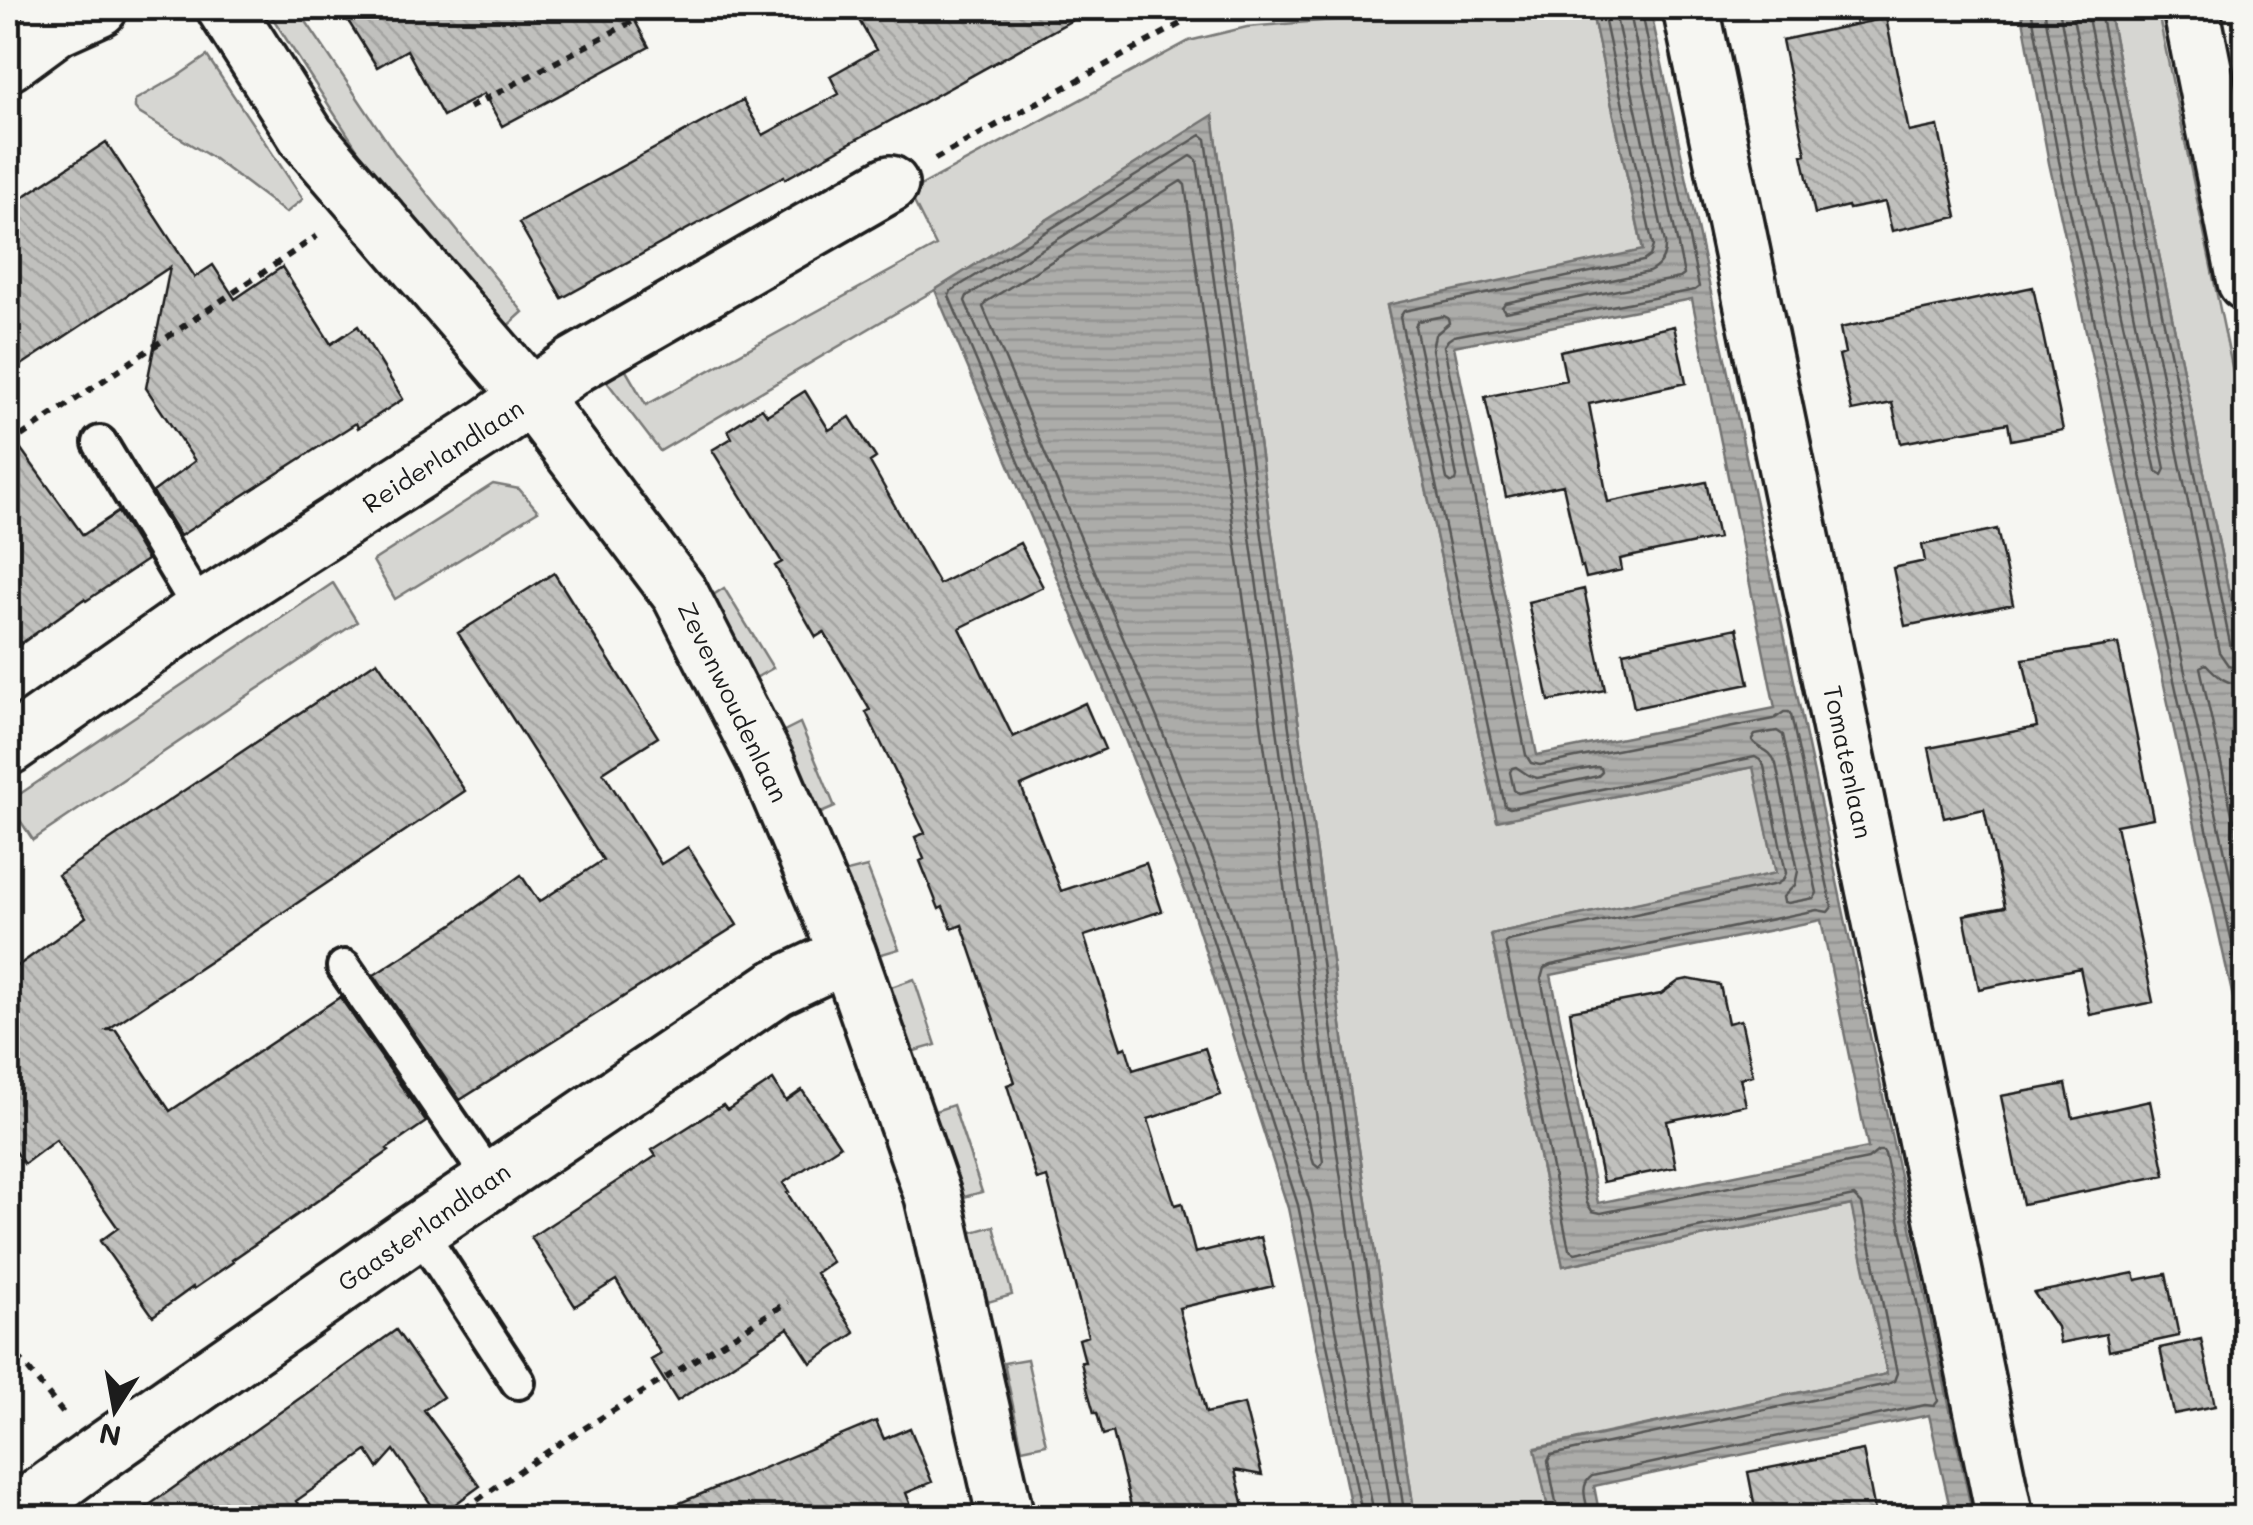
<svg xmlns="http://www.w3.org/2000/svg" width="2253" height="1525" font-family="Mali,sans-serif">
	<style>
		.green { fill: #d6d6d2; stroke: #797977; stroke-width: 2.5 }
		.water { fill: url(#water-rules); stroke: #727271; stroke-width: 2.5; fill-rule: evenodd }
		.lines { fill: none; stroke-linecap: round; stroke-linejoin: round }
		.shore { stroke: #565654; stroke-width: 2.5 }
		.building { fill: url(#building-back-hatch); stroke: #1c1c1c; stroke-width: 2.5 }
		.service-casing { stroke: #1c1c1c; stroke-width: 40 }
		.minor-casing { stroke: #1c1c1c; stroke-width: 62 }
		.path { stroke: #1c1c1c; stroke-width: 6; stroke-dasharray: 8 8; stroke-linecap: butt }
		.service { stroke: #f6f6f2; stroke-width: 32 }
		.minor { stroke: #f6f6f2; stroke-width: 55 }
		.labels { text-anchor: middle; stroke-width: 8; stroke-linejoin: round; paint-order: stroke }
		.street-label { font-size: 25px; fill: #1c1c1c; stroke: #f6f6f2 }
	</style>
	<defs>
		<pattern id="water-rules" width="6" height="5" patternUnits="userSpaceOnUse" patternTransform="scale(2.5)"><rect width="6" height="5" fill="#acaca9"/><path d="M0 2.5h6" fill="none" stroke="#939391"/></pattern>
		<pattern id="building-back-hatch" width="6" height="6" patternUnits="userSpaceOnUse" patternTransform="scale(2.5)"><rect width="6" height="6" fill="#c0c0bd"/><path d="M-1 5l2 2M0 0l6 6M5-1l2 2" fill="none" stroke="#a4a4a2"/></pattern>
	</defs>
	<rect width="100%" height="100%" fill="#f6f6f2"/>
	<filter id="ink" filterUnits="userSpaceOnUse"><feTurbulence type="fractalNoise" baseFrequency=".01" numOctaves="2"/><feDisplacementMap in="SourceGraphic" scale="20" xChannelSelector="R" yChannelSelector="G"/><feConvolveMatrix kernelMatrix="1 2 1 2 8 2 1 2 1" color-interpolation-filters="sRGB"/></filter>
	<g filter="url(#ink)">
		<path class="green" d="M286 8H297L396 155 523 312 503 330 359 152 272 17Z
			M1446 8H1591L1643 251 1387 306 1497 820 1754 767 1776 874 1491 934 1563 1266 1852 1205 1887 1374 1536 1448 1550 1517H1415L1352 1103 1213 116 935 290 660 451 601 374 621 362 646 405 936 246 909 192 1189 41 1247 27 1434 12Z
			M2108 8H2157L2245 429V670Z
			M207 56 303 199 286 213 213 158 139 113 135 108V100L178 76Z
			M493 484 519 489 538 511 395 599 373 561Z
			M333 583 357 622 33 840 8 802Z
			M724 588 773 668 750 681 704 601Z
			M800 723 835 807 814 816 778 734Z
			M867 867 899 949 875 956 843 873Z
			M914 979 936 1045 911 1052 888 988Z
			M953 1105 982 1192 957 1199 929 1113Z
			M994 1226 1012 1295 988 1302 969 1233Z
			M1027 1359 1046 1444 1022 1449 1004 1363Z"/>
		<path class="water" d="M1591 8H1650L1973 1517H1952L1929 1415 1594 1486 1600 1517H1550L1535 1449 1887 1374 1851 1205 1563 1266 1491 934 1776 873 1753 767 1497 821 1387 305 1643 250ZM1692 299 1775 708 1537 755 1454 346ZM1821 920 1868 1148 1598 1203 1551 975Z
			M2021 8H2108L2245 670V1052L2049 163Z
			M1213 115 1352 1103 1415 1517H1353L1288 1208 1191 906 1122 732 935 290Z"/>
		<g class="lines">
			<path class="shore" d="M1614 8 1665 243C1666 257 1661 266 1649 272L1505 303 1502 307 1505 312 1680 278 1684 275 1629 8
				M2031 8 2059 161 2246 1005
				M2044 8 2071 159 2246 947
				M2059 8 2086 156 2156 471 2162 475 2165 469 2071 8
				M2086 8 2219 652 2228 665 2246 670
				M2099 8 2231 648 2236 655 2246 658
				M1181 181 1185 185 1323 1162 1319 1168 1314 1164 1226 892 1157 718 983 307 986 302Z
				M1444 316 1448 318 1449 323 1435 335 1432 349 1457 477 1456 481 1452 483 1447 479 1415 326 1418 321Z
				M2246 685C2227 685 2218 677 2206 664L2200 667 2246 878
				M1777 731 1783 735 1817 893 1814 898 1788 903 1784 902 1783 897 1795 885 1798 871 1776 764C1770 747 1759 751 1752 740L1755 735Z
				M1516 767 1528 775 1537 778 1597 767 1601 768 1602 772 1598 776 1518 793 1514 790 1510 772 1512 768Z
				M1363 1518 1298 1205 1201 903 1131 728 949 296 951 291 1201 135 1206 139 1342 1104 1405 1518
				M1375 1518 1310 1202 1213 899 1143 723 965 301 967 296 1191 156 1197 160 1330 1106 1392 1518
				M1559 1518 1548 1461 1551 1455 1888 1384 1894 1381 1897 1373 1862 1204 1854 1196 1575 1253 1569 1249 1505 943 1508 941 1777 884 1783 880 1786 873 1764 766 1760 760 1755 757 1510 808 1505 806 1400 317 1404 311 1643 261 1650 256 1653 246 1602 8
				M1590 1518C1587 1503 1578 1486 1592 1476L1925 1405 1934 1406 1938 1401 1885 1154 1883 1151H1878L1868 1159 1601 1213 1592 1211 1587 1203 1541 979 1544 968 1551 965 1817 910 1828 912 1832 907 1791 715 1789 712H1784L1774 719 1540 765 1531 763 1526 755 1444 346 1448 340 1454 336 1695 290 1699 287 1641 8"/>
		</g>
		<path class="building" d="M340 8H628L649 47 502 126 484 94 443 116 407 50 377 67Z
			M852 8H1094L785 179 784 176 562 298 519 223 743 100 763 135 839 94 830 76 876 50Z
			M1886 18 1909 132 1938 126 1957 217 1892 231 1885 202 1849 209 1848 206 1815 214 1802 155 1806 154 1782 40Z
			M106 142 195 277 213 265 235 299 282 267 331 344 358 326 403 399 358 428 356 423 180 536 153 492 195 461 146 388 170 267 8 374V207Z
			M2033 287 2063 430 2011 440 2008 423 1901 443 1892 403 1852 411 1839 355 1845 353 1840 328Z
			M1674 326 1686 383 1589 404 1608 502 1706 482 1718 538 1620 559 1622 570 1586 578 1583 566 1581 567 1563 485 1506 497 1485 397 1566 380 1560 351Z
			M805 391 829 430 850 417 876 458 870 462 939 584 1020 543 1043 587 960 628 1013 737 1085 703 1105 749 1021 786 1061 891 1146 863 1162 911 1084 936 1121 1049 1126 1047 1133 1070 1205 1048 1221 1095 1148 1119 1175 1205 1182 1203 1195 1253 1261 1237 1273 1286 1179 1308 1206 1413 1244 1404 1262 1475 1235 1470 1247 1518H1134L1113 1432 1103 1435 1097 1413H1094L1087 1388 1081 1362H1085L1079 1339 1088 1336 1047 1177 1037 1180 1007 1085 1015 1082 962 925 952 929 943 907 939 909 920 861 924 859 915 837 925 833 866 712 870 710 824 632 816 637 775 566 782 562 712 450 732 438 728 430 762 408 767 415Z
			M8 431 83 535 118 512 147 560 86 601 84 599 8 653Z
			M1997 529 2013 604 1905 626 1893 568 1925 561 1922 545Z
			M554 573 658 737 603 772 661 864 688 847 737 925 460 1100 374 975 453 924 521 875 539 902 603 860 458 633Z
			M1584 589 1605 690 1549 701 1528 602Z
			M1737 628 1749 684 1634 708 1623 652Z
			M2118 644 2153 818 2116 825 2153 1002 2090 1015 2080 968 1979 989 1964 915 2005 907 1984 809 1944 818 1929 748 2037 727 2023 659Z
			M377 661 465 791 107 1030H116L170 1111 340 997 426 1122 387 1149 389 1151 232 1260 233 1262 194 1289 193 1287 153 1316 100 1241 118 1228 56 1140 24 1164 8 1142V973L86 917 58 875Z
			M1688 979 1720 985 1728 1023 1741 1020 1753 1075 1740 1078 1746 1105 1667 1121 1676 1167 1603 1182 1578 1066 1570 1011 1661 994 1679 981Z
			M773 1080 786 1101 802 1090 840 1146 783 1183 789 1192 787 1193 832 1262 816 1273 855 1333 811 1363 788 1328 677 1401 651 1360 661 1354 616 1280 575 1306 531 1237 656 1156 652 1150 723 1105 727 1110Z
			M2066 1084 2073 1118 2150 1101 2165 1175 2023 1204 2001 1096Z
			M2134 1273 2136 1280 2166 1274 2179 1336 2109 1351 2106 1334 2060 1343 2057 1327 2034 1293Z
			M396 1330 443 1397 424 1410 480 1486 439 1516 394 1450 378 1468 367 1451 296 1501 307 1518H131Z
			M2201 1339 2215 1406 2174 1414 2160 1348Z
			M876 1421 884 1439 910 1428 932 1482 906 1493 916 1518H644Z
			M1863 1450 1875 1511 1839 1518H1757L1748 1472Z"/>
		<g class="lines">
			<defs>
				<path id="service" d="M100 443 201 611
					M344 967 491 1180
					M419 1230 518 1382"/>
				<path id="minor" d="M225 8 307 137 532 398 680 594 767 764 848 954 933 1196 1006 1518
					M1691 8 2005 1518
					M2191 8 2246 282
					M8 63 57 27 99 8
					M8 747 201 611 489 426 575 365 890 184
					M11 1518 97 1455 419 1230 776 988 848 954"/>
			</defs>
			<use href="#service" class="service-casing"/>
			<use href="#minor" class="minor-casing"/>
			<path class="path" d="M469 108 658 8
				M935 159 1209 8
				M8 445 317 236
				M8 1344 63 1413
				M451 1518 556 1446 788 1302"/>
			<use href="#service" class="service"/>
			<use href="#minor" class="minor"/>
		</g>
	</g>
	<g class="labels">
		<g class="street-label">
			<text transform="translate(443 456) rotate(-33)" y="9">Reiderlandlaan</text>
			<text transform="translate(733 702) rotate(64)" y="9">Zevenwoudenlaan</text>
			<text transform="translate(1848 762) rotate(78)" y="9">Tomatenlaan</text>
			<text transform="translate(424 1227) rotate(-35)" y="9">Gaasterlandlaan</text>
		</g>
	</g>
	<rect width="2253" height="1525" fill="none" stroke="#f6f6f2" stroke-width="40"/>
	<rect x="20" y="20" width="2213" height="1485" fill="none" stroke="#1c1c1c" stroke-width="4" filter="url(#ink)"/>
	<g transform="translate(115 1410) rotate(191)" stroke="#f6f6f2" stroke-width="8" paint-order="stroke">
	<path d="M0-8L18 38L0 25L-18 38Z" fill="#1c1c1c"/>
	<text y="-15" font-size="28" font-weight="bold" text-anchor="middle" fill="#1c1c1c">N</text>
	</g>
</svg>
